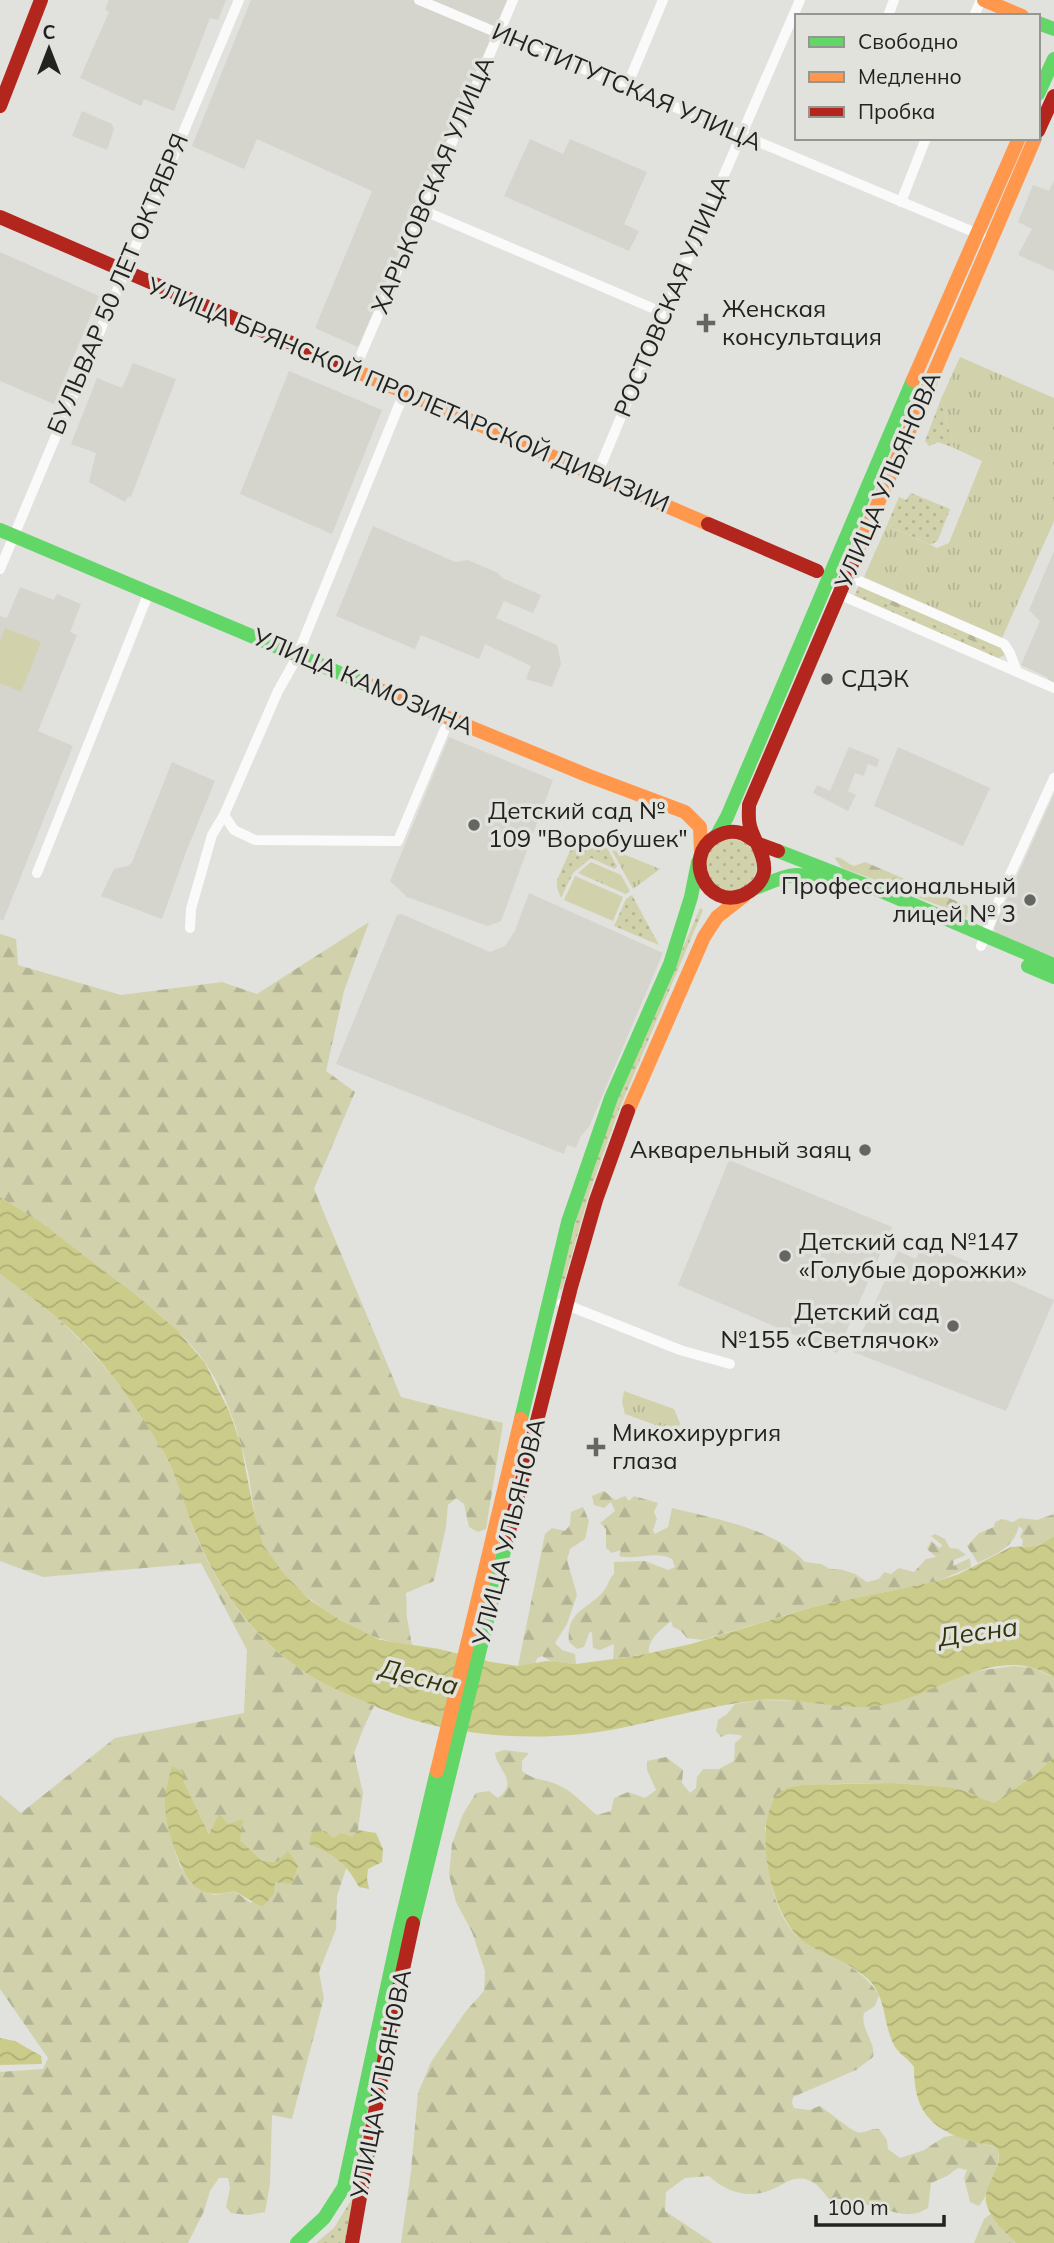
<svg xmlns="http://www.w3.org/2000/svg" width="1054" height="2243" font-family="Mulish,sans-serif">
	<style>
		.built { fill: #d5d5cd }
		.grass { fill: url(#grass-dots) }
		.forest { fill: url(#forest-firs); fill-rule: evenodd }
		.park { fill: url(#park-tufts) }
		.garden { fill: #d1d2ac }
		.water { fill: url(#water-waves) }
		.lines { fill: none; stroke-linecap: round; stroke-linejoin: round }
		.street { stroke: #fafafa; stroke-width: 10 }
		.fast { stroke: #63d668; stroke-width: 14 }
		.slow { stroke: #ff974d; stroke-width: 14 }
		.jam { stroke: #b3261e; stroke-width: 14 }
		.poi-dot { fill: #656663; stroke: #e2e2dd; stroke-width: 2.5 }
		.labels { text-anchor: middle; stroke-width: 7; stroke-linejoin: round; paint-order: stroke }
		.street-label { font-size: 24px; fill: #222321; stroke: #e2e2dd }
		.poi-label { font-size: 24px; fill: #222321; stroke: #e2e2dd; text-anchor: start }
		.water-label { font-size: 26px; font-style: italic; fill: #333309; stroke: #e2e2dd }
	</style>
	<defs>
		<pattern id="grass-dots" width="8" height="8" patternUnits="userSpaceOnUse" patternTransform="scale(1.75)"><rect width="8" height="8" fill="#d1d2ac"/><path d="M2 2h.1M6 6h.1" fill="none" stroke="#b3b494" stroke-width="1.8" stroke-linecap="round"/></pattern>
		<pattern id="forest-firs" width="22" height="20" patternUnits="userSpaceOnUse" patternTransform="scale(1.75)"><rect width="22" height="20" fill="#d1d2ac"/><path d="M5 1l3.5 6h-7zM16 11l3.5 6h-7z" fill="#b3b494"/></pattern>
		<pattern id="park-tufts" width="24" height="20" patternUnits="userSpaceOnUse" patternTransform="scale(1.75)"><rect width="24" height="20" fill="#d1d2ac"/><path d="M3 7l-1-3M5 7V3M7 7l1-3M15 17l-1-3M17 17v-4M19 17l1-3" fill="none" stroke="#b3b494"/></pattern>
		<pattern id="water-waves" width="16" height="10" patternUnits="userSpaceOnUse" patternTransform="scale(1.75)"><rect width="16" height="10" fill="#cbcc89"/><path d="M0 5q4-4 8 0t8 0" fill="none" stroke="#aeaf76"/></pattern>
	</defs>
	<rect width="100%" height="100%" fill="#e1e1de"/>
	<path class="built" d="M109 0H226L218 20 210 18 174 111 144 99 141 106 80 78 109 12 105 10Z
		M251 0H507L358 347 315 328 372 191 257 139 244 169 192 146Z
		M82 111 112 124 114 129 107 150 72 136Z
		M530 139 563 154 570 139 647 172 624 224 639 231 629 251 504 196Z
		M1054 180V271L1018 255 1032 229 1018 222 1033 185 1049 191Z
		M0 252 99 296 54 404 0 381Z
		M133 363 176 379 131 497 128 496 125 502 89 482 96 453 71 444 97 378 122 388Z
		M289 371 382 410 332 534 240 494Z
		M373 526 455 562 468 560 498 573 502 578 541 595 533 613 504 601 496 618 557 645 561 664 552 687 526 679 531 666 485 644 479 659 421 635 415 649 336 616Z
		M1054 551V684L1049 681 1047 677 1021 665 1040 621 1029 610Z
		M20 587 54 600 57 594 81 604 70 632 77 635 38 731 73 746 3 921 0 919V616L7 618Z
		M449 737 553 780 501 921 488 926 407 897 390 881Z
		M849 747 879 759 877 767 868 764 864 776 855 773 848 791 856 795 848 811 813 793 817 785 830 791Z
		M898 747 990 788 963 846 874 806Z
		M172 762 215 781 186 852 162 919 101 896 114 869 128 866 132 862Z
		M1054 794V957L996 933 994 928Z
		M529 893 663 953 589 1127 581 1136 576 1148 567 1145 564 1154 336 1064 397 915 401 914 490 952 505 946 515 931Z
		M729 1160 892 1227 837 1353 678 1285Z
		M923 1242 1054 1300 1006 1411 853 1352 898 1251 916 1259Z"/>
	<path class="grass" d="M941 399 954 448 938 442 929 446 925 441Z
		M911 493 950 509 938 540 931 545 887 525 899 497 906 500Z
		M857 590 1004 655 995 660 854 597Z
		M577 835 606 846 617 866 615 869 591 858 573 873 561 898 557 888V880Z
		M705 865a26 26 0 1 1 52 0a26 26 0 1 1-52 0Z
		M632 895 659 945 614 926 626 899Z
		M700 908 703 910 618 1112 589 1194 562 1289 559 1291C586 1157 647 1033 700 908Z
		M353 2197 348 2243H316L334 2228Z"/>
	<path class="forest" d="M860 583 1002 646 1007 652 1004 655 857 590Z
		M837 857C845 859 847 864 854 866L865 862 970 907 966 918 961 919 957 912 908 894 906 891 842 868 835 858Z
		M369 922 344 991 326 1071 355 1092 314 1189 401 1397 503 1423 486 1529 478 1532 469 1527 464 1504 456 1498 448 1505 446 1527 434 1581 406 1593 407 1618 412 1645C379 1642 357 1631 330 1613 304 1596 277 1573 263 1545 253 1523 253 1496 248 1472 240 1436 227 1395 206 1364 182 1329 145 1303 112 1278 75 1249 39 1222 0 1197V934L16 939 18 965 121 995 222 982 257 994Z
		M0 1274C25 1293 52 1311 74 1334 110 1369 142 1412 166 1457 179 1482 186 1510 196 1536 217 1587 252 1637 299 1668 322 1684 349 1695 374 1706L364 1727 354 1753 363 1793 358 1830 352 1838H332L309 1844 325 1851 347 1866 337 1896 336 1929 319 1972 324 1998 292 2119 272 2115 270 2184 265 2212 248 2215 231 2213 226 2207 230 2188 228 2178H219L210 2191 204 2211 188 2243H0V2072L43 2069 48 2058 0 1989V1795L21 1813 115 1738 244 1713 247 1650 201 1563 43 1577 0 1561ZM183 1772V1783L210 1835 219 1814 240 1840 262 1861 278 1862 287 1852 274 1882 251 1903 234 1891 215 1895 197 1888 180 1866 172 1842Z
		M604 1491 615 1500 625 1496 629 1501 634 1496 658 1503 654 1512 657 1519 653 1530 655 1534 668 1527 672 1508C715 1519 774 1528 805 1562L821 1564 830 1569 843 1570 855 1574 867 1582 879 1579 884 1572 891 1574 899 1568 914 1572 926 1559 936 1557 927 1549 931 1541 940 1548 942 1545 931 1536 935 1534 945 1539 950 1548 958 1549 966 1555 954 1560 953 1566 970 1558 971 1567 938 1581 817 1606 702 1640 687 1638 681 1631 673 1627 671 1621C661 1630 647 1639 649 1654L613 1659 614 1644 600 1650 593 1648 592 1633 590 1631 584 1647 577 1649 569 1642C566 1612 586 1610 602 1593 608 1587 608 1580 614 1574V1562L645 1561 668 1570 675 1567 672 1559C655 1550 638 1561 619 1556L621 1550 612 1553 606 1548V1529L600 1523 615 1511 611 1502 604 1508 594 1505 592 1496Z
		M583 1507 589 1521 585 1539 570 1549 567 1560 577 1595 567 1624 555 1643 562 1650 575 1654 576 1664 554 1663 542 1656 537 1658 535 1664 518 1666 545 1534 552 1528 565 1531 570 1525 571 1512Z
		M1054 1514V1536L1038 1546H1022L1023 1540 1020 1537 1023 1530 1019 1526C1013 1548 998 1553 978 1563L967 1546 979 1533 994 1527 995 1522 1002 1519 1013 1522 1020 1518 1037 1520Z
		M1014 1666 1034 1668 1054 1678V1757L1033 1776 994 1803 965 1791 949 1787 892 1783 829 1784 765 1827C766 1866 772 1924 809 1945 838 1961 860 1966 879 1995L875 2006 864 2013C860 2030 876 2041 873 2057L856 2070 793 2097 792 2103 794 2108 809 2110 820 2106C829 2112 850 2130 857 2132 864 2134 870 2128 879 2129L887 2140 888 2149 900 2158 924 2150 944 2137 955 2135 997 2148C1004 2161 988 2195 979 2206L970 2202 964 2178 967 2170 958 2168 947 2176 931 2183 928 2208C905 2223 886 2206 861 2204 852 2204 845 2210 835 2204 825 2198 821 2184 808 2180 794 2175 784 2184 773 2189 750 2200 726 2192 709 2176L685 2178 666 2192 665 2211 713 2243H401L411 2171 418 2093 431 2062 466 2011 484 1991 485 1971 472 1932 456 1902 449 1875 452 1844 463 1814 476 1793 489 1791 498 1798C520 1782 497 1770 495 1753L504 1750 529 1753 522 1761V1771C534 1781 548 1779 560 1786 575 1793 584 1805 597 1815L611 1811 614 1798 628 1792 645 1798 656 1790 647 1770V1761L666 1757 683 1770 682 1783 690 1793 696 1788 697 1777 703 1769H719L734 1761 735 1743 742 1737 740 1735 728 1734 721 1737 716 1731 718 1720 727 1714 735 1704 762 1700 801 1701 940 1685 969 1672Z
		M992 2213 1005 2233 1016 2243H974L984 2219Z"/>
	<path class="park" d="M960 357 1054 398V521L1002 638 864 577 887 525 937 548 949 543 982 461 954 448 941 399Z
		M611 849 660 869 633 889Z
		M591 862 621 875 630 891 626 894 578 873Z
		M624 1391 674 1409 680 1423 678 1433 625 1414 622 1402Z"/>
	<path class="garden" d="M5 628 41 642 21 692 0 683V641Z
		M575 876 623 897 613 921 564 900Z"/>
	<path class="water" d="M0 1197 40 1222 142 1300 177 1330 205 1363 229 1411 241 1445 254 1513 263 1545 284 1574 310 1600 342 1621 380 1640 439 1649 491 1662 518 1666 547 1661 576 1664 636 1656 691 1644 817 1606 938 1581 959 1574 1011 1547 1038 1546 1054 1536V1678C998 1640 938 1696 883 1705 842 1712 801 1697 760 1700 713 1705 668 1718 621 1728 541 1744 449 1738 374 1706 349 1695 321 1684 299 1668 253 1637 218 1588 197 1537 185 1510 179 1480 164 1453 138 1409 108 1365 71 1330 49 1310 24 1292 0 1274Z
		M1054 1757V2243H1016C1005 2233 989 2217 986 2202 983 2183 1006 2166 997 2148 988 2143 979 2144 970 2141 928 2128 914 2109 914 2067 908 2058 897 2053 893 2043 883 2022 886 1996 868 1979 850 1962 828 1957 807 1944 776 1924 762 1861 766 1826 767 1815 771 1806 775 1796L787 1788 804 1785 892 1783 949 1787 965 1791 994 1803 1033 1776Z
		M172 1766 183 1772 184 1783 209 1834 219 1814 228 1824 243 1819 240 1840 262 1861 277 1862 288 1851 298 1866 292 1884 275 1882 274 1894 262 1907 234 1891C221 1894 209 1896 197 1888 179 1874 163 1820 165 1798 166 1788 169 1777 172 1766Z
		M358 1830 376 1833 383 1849 382 1862 368 1869 367 1878 369 1889 359 1887C345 1862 336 1856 309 1844L312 1832 325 1831 333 1838 341 1833 352 1837Z
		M0 2038 15 2041 41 2056 42 2064 0 2065Z"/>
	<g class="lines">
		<path class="street" d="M419 0 981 235
			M888 16 894 0
			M974 16 981 0
			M627 86 663 0
			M901 202 926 138
			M422 210 664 313
			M354 371 513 0
			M596 477 664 313 800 0
			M0 569 239 0
			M843 574 1004 644 1010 653 1017 672
			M836 593 1054 688
			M224 815 234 830 255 840 398 841 449 719
			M37 873 149 592
			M190 928 191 909 212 835 224 815 278 691 295 661 404 393
			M981 946 1004 888 1054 778
			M562 1303 680 1350 730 1364"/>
		<path class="fast" d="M1038 23 1054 29
			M1038 94 1054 59
			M0 530 368 685
			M717 835 727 817 913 380
			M778 851 886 893 1054 965
			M753 889C792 874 794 869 834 884
			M1028 966 1054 977
			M521 1419 568 1222 611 1098 670 964 691 897 698 862
			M413 1923 507 1539
			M297 2243 324 2218 344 2187 399 1932 437 1771"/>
		<path class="slow" d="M984 0 1022 16
			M342 365 708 524
			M913 380 1019 138
			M855 557 1035 138
			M368 685 589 776 685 812 700 827 701 851
			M628 1111 704 937 717 917 745 895
			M437 1771 521 1419"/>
		<path class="jam" d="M0 106 41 0
			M1038 131 1054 96
			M0 217 342 365
			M708 524 817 571
			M778 851 759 844C753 840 747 835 741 833 732 830 722 833 715 837 682 857 707 910 743 895 752 891 762 883 764 872 766 856 754 841 750 826 748 819 749 812 749 805L855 557
			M507 1539 571 1287 596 1200 628 1111
			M352 2243 388 2038 413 1923"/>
	</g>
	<g class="poi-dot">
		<path d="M702.5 312.5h7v7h7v7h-7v7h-7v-7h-7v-7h7z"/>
		<circle cx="827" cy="679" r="7"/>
		<circle cx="474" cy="825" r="7"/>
		<circle cx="1030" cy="900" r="7"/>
		<circle cx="865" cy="1150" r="7"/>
		<circle cx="785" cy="1256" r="7"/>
		<circle cx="953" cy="1326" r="7"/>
		<path d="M592.5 1436.5h7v7h7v7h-7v7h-7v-7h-7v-7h7z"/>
	</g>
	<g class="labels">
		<g class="street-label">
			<text transform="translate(627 87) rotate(23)" y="8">ИНСТИТУТСКАЯ УЛИЦА</text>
			<text transform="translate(433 185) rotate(-67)" y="8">ХАРЬКОВСКАЯ УЛИЦА</text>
			<text transform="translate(118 284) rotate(-67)" y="8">БУЛЬВАР 50 ЛЕТ ОКТЯБРЯ</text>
			<text transform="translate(672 296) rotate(-67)" y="8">РОСТОВСКАЯ УЛИЦА</text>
			<text transform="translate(408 395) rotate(23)" y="8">УЛИЦА БРЯНСКОЙ ПРОЛЕТАРСКОЙ ДИВИЗИИ</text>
			<text transform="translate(888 480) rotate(-67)" y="8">УЛИЦА УЛЬЯНОВА</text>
			<text transform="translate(363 682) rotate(23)" y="8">УЛИЦА КАМОЗИНА</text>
			<text transform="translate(509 1532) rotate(-76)" y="8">УЛИЦА УЛЬЯНОВА</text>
			<text transform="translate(381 2084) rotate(-79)" y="8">УЛИЦА УЛЬЯНОВА</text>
		</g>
		<g class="poi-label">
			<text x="722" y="317">Женская<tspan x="722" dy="28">консультация</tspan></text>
			<text x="841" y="687">СДЭК</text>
			<text x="488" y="819">Детский сад №<tspan x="488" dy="28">109 "Воробушек"</tspan></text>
			<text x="1016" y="894" text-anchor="end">Профессиональный<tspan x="1016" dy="28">лицей № 3</tspan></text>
			<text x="851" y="1158" text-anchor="end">Акварельный заяц</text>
			<text x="799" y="1250">Детский сад №147<tspan x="799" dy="28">«Голубые дорожки»</tspan></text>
			<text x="939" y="1320" text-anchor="end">Детский сад<tspan x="939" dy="28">№155 «Светлячок»</tspan></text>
			<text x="612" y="1441">Микохирургия<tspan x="612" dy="28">глаза</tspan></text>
		</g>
		<g class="water-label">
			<text transform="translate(978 1632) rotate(-8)" y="9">Десна</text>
			<text transform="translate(419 1677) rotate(14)" y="9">Десна</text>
		</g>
	</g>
	<rect x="795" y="14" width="245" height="126" fill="#e2e2dd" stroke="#959692" stroke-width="2"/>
	<rect x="809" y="37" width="35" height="10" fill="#63d668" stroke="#959692" stroke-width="2"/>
	<text x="858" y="49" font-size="21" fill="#222321">Свободно</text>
	<rect x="809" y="72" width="35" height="10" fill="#ff974d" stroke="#959692" stroke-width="2"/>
	<text x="858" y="84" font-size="21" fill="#222321">Медленно</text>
	<rect x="809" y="107" width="35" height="10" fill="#b3261e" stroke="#959692" stroke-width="2"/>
	<text x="858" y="119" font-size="21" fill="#222321">Пробка</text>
	<g transform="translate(49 49)" stroke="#e2e2dd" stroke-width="5" paint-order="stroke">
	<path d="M0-5L12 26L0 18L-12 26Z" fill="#222321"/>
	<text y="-10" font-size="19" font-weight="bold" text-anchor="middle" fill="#222321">С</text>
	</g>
	<path d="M816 2215v10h128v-10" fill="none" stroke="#222321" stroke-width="3.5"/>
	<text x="827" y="2215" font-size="21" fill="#222321" stroke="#e2e2dd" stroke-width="5" paint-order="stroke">100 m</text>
</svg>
